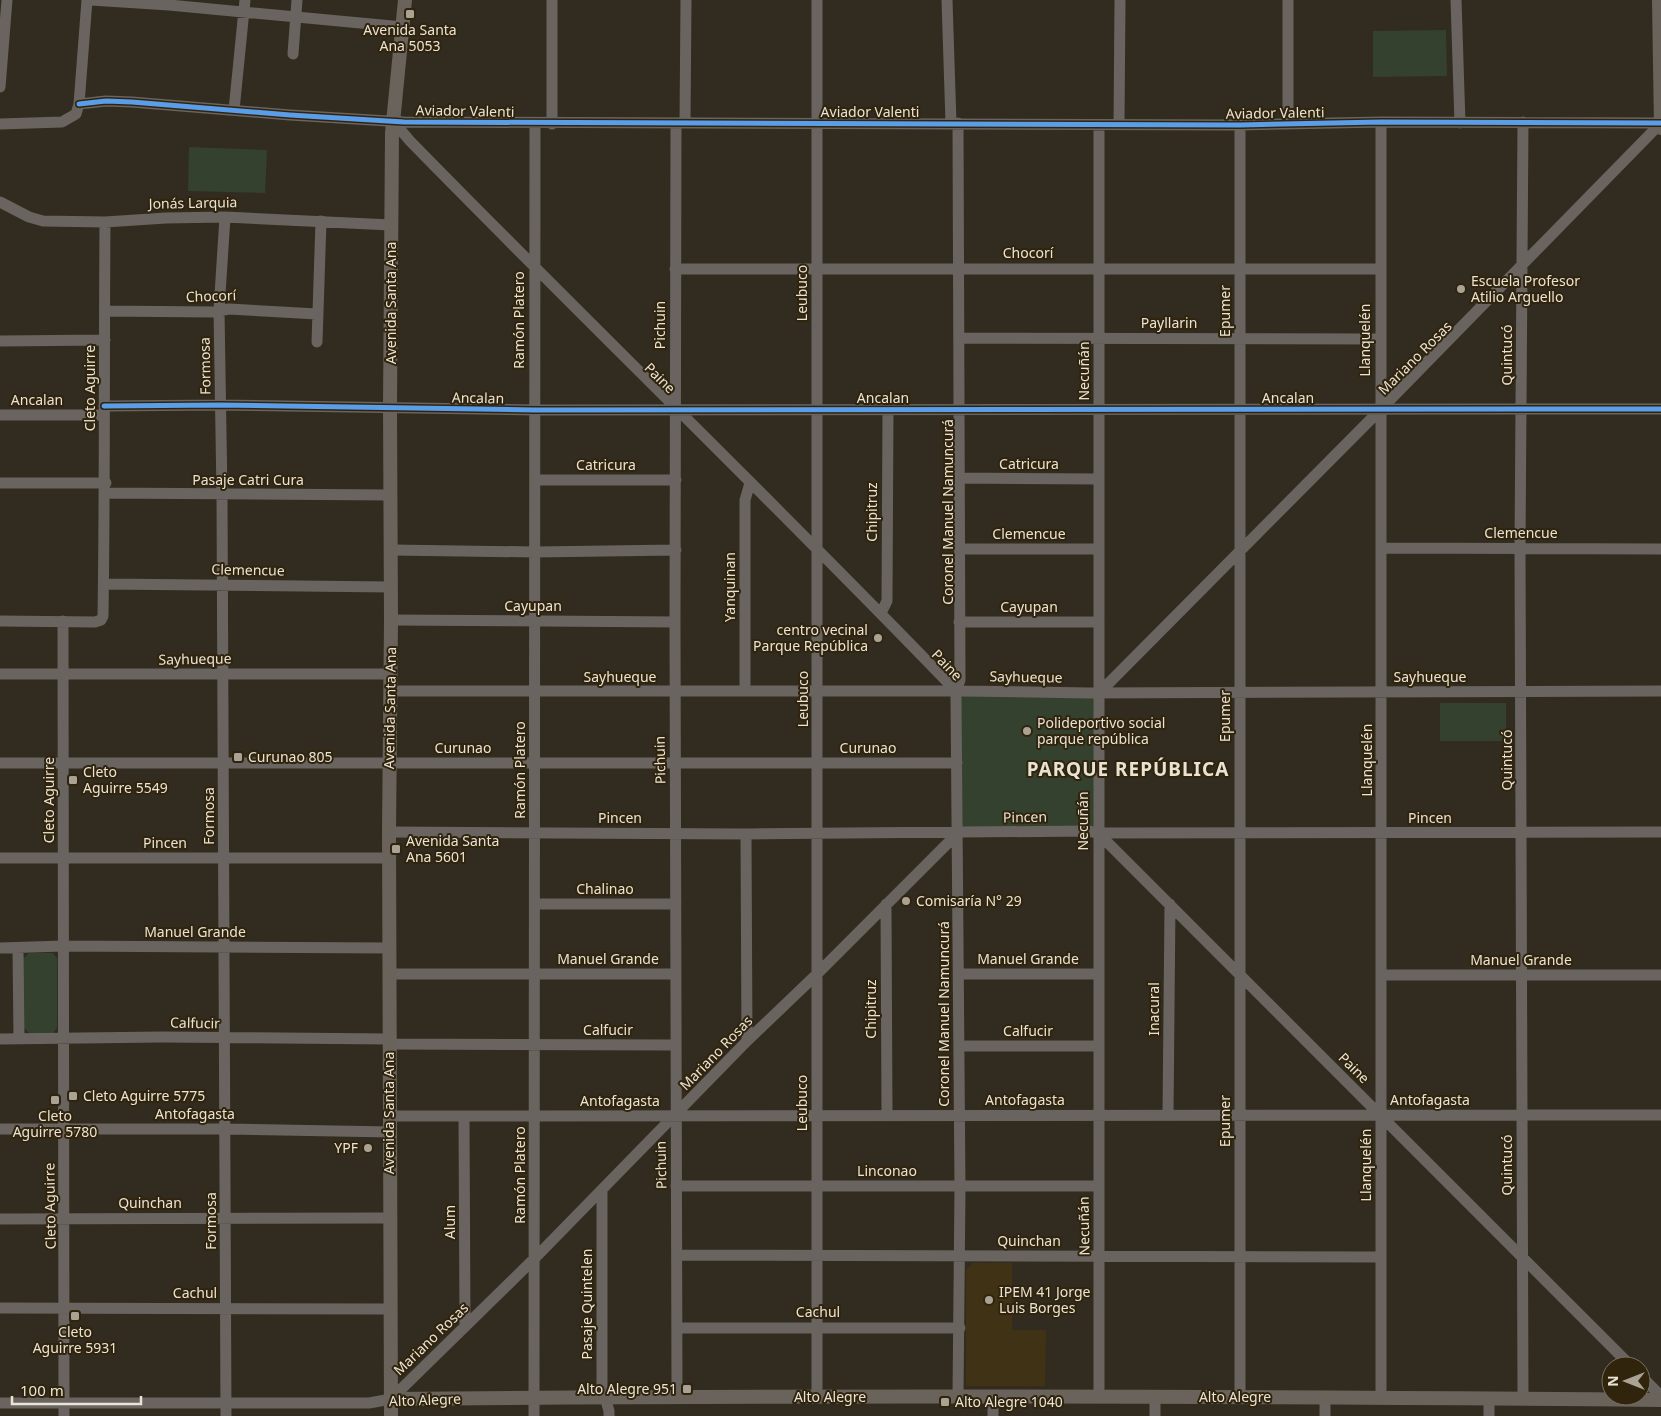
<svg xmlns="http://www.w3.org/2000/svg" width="1661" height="1416" font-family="'Noto Sans',sans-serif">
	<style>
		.built { fill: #403215 }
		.green { fill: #33412e }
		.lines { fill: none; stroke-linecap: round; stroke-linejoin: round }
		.minor { stroke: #696460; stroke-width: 11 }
		.major { stroke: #6a635c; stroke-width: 14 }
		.cycleway-casing { stroke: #30240d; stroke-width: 8 }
		.cycleway { stroke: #5a9eea; stroke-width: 5 }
		.poi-dot { fill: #aaa395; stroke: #30240d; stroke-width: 2 }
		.labels { text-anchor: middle; stroke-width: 4; stroke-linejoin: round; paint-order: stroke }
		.poi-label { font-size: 14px; fill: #eae3d5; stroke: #30240d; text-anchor: start }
		.street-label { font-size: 14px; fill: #eae3d5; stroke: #30240d }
		.district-label { font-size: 19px; font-weight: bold; letter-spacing: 1px; fill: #eae3d5; stroke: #30240d }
	</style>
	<rect width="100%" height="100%" fill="#322b1f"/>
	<path class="built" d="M973 1263H1012V1330H1046L1045 1386H966V1270Z"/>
	<path class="green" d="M1446 30 1447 76 1373 77V31Z
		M189 147 267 150 265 193 188 191Z
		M956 691 1099 693 1098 826 958 833Z
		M1440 703H1506V741H1440Z
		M29 953H53L57 958V1028L53 1033H29L23 1027V959Z"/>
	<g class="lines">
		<path class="minor" d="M91 0 169 5 403 27
			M947 0 951 123
			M1288 0V124
			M1456 0 1460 123
			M293 54 297 0
			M0 87 7 0
			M79 104 106 101 132 102 290 115 404 122 1240 125 1381 122 1661 123
			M234 110 245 0
			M393 121 410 141C591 326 777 505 956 691
			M1381 122V1398
			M1523 122 1520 548 1523 1398
			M676 123 675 622 677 1396
			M685 123 686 0
			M958 123 960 680 956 691V698L960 1187 958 1396
			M0 124 62 122 76 114 79 104 87 0
			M552 124V0
			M1119 124 1120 0
			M1099 125V1397
			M1240 125V1397
			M0 202 29 217 43 221 105 222 166 218 225 217 391 225
			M225 217 219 310 222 495 226 1416
			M675 269H1380
			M105 311 213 312 229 309 317 314
			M959 338 1380 339
			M0 341 105 340
			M317 342 321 221
			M104 406 220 405 534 410 1661 409
			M0 415H104
			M960 478 1099 479
			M535 480H676
			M0 483H106
			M106 493 391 495
			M1382 548 1661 549
			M959 549H1098
			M392 550 535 552 676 550
			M104 584 391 587
			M881 613 887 601 888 409
			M391 620 675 622
			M0 621 95 622 101 620 103 616C105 484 104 353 105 222
			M63 621 64 1416
			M959 622H1099
			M0 674H390
			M390 691H963L1089 693 1661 691
			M745 691V500L750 483
			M1099 693 1380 410 1661 123
			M0 763H957
			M389 832 746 834 1088 831 1098 833 1661 832
			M1098 833 1631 1366
			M746 834 747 1041
			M0 858H389
			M535 904H676
			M886 904 887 1115
			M0 948 64 946 389 948
			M18 948 19 1039
			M389 974H676
			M959 974H1098
			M1382 975H1661
			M0 1039 161 1037 389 1039
			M389 1044 676 1045
			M959 1046H1098
			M1168 1114 1170 904
			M390 1116 1661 1115
			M464 1117 465 1327
			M0 1129H226L390 1132
			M676 1186H1098
			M602 1191V1387L609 1411V1416
			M0 1219 389 1218
			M677 1255 1381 1257
			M0 1308 391 1309
			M677 1328H960
			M1641 1376 1661 1396
			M817 1397V0
			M993 1397V1416
			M1155 1397V1416
			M0 1403H369L391 1399 535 1258 747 1041 817 974 958 833
			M534 1416 535 123
			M1325 1416V1398
			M1489 1416V1398"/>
		<path class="major" d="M1659 0 1661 128
			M391 1399C814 1395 1238 1396 1661 1400
			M391 1416 389 832 391 620 390 407 392 133 405 0"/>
		<defs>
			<path id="cycleway" d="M79 104 106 101 132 102 290 115 404 122 1240 125 1381 122 1661 123
				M104 406 220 405 534 410 1661 409"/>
		</defs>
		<use href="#cycleway" class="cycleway-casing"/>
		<use href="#cycleway" class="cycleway"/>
	</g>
	<g class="poi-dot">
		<rect x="405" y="9" width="10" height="10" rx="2.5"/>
		<circle cx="1461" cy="289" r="5"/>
		<circle cx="878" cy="638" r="5"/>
		<circle cx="1027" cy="731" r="5"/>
		<rect x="233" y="752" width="10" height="10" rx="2.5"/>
		<rect x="68" y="775" width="10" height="10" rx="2.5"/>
		<rect x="391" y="844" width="10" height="10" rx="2.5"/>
		<circle cx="906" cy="901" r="5"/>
		<rect x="68" y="1091" width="10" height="10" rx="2.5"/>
		<rect x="50" y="1095" width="10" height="10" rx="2.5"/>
		<circle cx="368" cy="1148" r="5"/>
		<circle cx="989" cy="1300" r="5"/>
		<rect x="70" y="1311" width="10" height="10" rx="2.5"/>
		<rect x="682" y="1384" width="10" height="10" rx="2.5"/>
		<rect x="940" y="1397" width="10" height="10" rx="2.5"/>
	</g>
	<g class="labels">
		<g class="poi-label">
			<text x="410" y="35" text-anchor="middle">Avenida Santa<tspan x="410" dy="16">Ana 5053</tspan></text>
			<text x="1471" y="286">Escuela Profesor<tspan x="1471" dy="16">Atilio Arguello</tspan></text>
			<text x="868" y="635" text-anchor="end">centro vecinal<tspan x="868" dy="16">Parque República</tspan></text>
			<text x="1037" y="728">Polideportivo social<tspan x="1037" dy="16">parque república</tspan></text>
			<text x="248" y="762">Curunao 805</text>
			<text x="83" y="777">Cleto<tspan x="83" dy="16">Aguirre 5549</tspan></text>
			<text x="406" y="846">Avenida Santa<tspan x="406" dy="16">Ana 5601</tspan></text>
			<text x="916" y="906">Comisaría N° 29</text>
			<text x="83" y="1101">Cleto Aguirre 5775</text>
			<text x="55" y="1121" text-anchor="middle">Cleto<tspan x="55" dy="16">Aguirre 5780</tspan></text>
			<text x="358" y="1153" text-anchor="end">YPF</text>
			<text x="999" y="1297">IPEM 41 Jorge<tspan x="999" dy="16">Luis Borges</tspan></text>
			<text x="75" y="1337" text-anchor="middle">Cleto<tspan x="75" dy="16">Aguirre 5931</tspan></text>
			<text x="677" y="1394" text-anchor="end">Alto Alegre 951</text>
			<text x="955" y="1407">Alto Alegre 1040</text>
		</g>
		<g class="street-label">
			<text transform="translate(465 111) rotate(1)" y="5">Aviador Valenti</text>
			<text x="870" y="117">Aviador Valenti</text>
			<text transform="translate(1275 113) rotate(-1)" y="5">Aviador Valenti</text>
			<text transform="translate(193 203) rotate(-1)" y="5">Jonás Larquia</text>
			<text x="1028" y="258">Chocorí</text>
			<text transform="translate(802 293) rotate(-90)" y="5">Leubuco</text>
			<text transform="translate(211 296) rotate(-2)" y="5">Chocorí</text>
			<text transform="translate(391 303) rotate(-90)" y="5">Avenida Santa Ana</text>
			<text transform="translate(1225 311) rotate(-90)" y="5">Epumer</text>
			<text transform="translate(519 320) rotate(-90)" y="5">Ramón Platero</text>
			<text x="1169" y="328">Payllarin</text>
			<text transform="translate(660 325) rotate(-90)" y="5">Pichuin</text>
			<text transform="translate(1365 340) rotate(-90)" y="5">Llanquelén</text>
			<text transform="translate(1507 355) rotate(-90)" y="5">Quintucó</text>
			<text transform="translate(1415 358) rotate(-45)" y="5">Mariano Rosas</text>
			<text transform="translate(205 366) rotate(-91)" y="5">Formosa</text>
			<text transform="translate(1084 371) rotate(-90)" y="5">Necuñán</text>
			<text transform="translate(660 378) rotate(45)" y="5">Paine</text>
			<text transform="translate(90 388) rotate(-90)" y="5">Cleto Aguirre</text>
			<text transform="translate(478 398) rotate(1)" y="5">Ancalan</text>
			<text x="883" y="403">Ancalan</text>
			<text x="1288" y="403">Ancalan</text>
			<text x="37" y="405">Ancalan</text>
			<text x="1029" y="469">Catricura</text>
			<text x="606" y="470">Catricura</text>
			<text x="248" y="485">Pasaje Catri Cura</text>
			<text transform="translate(872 512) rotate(-90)" y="5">Chipitruz</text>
			<text transform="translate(948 512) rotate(-90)" y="5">Coronel Manuel Namuncurá</text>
			<text x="1521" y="538">Clemencue</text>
			<text x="1029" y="539">Clemencue</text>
			<text transform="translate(248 570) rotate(1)" y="5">Clemencue</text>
			<text transform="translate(730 587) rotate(-90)" y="5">Yanquinan</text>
			<text x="533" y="611">Cayupan</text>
			<text x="1029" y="612">Cayupan</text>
			<text transform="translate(195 659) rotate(-1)" y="5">Sayhueque</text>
			<text transform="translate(947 665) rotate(46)" y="5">Paine</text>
			<text x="620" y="682">Sayhueque</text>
			<text transform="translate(1026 677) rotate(1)" y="5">Sayhueque</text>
			<text x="1430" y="682">Sayhueque</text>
			<text transform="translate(803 699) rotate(-90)" y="5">Leubuco</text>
			<text transform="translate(390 708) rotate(-89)" y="5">Avenida Santa Ana</text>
			<text transform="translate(1225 716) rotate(-90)" y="5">Epumer</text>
			<text x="463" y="753">Curunao</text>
			<text x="868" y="753">Curunao</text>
			<text transform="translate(660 760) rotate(-91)" y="5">Pichuin</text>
			<text transform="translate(1367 760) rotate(-90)" y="5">Llanquelén</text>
			<text transform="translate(1507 760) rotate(-90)" y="5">Quintucó</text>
			<text transform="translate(520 770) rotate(-90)" y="5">Ramón Platero</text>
			<text transform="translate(49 800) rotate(-90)" y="5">Cleto Aguirre</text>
			<text transform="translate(209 816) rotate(-90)" y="5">Formosa</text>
			<text transform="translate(1025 817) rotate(-1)" y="5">Pincen</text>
			<text x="620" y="823">Pincen</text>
			<text x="1430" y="823">Pincen</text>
			<text transform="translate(1083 821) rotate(-90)" y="5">Necuñán</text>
			<text x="165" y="848">Pincen</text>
			<text x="605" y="894">Chalinao</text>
			<text x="195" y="937">Manuel Grande</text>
			<text x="608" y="964">Manuel Grande</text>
			<text x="1028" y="964">Manuel Grande</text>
			<text x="1521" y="965">Manuel Grande</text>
			<text transform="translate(871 1009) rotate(-90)" y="5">Chipitruz</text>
			<text transform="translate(1154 1009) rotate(-90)" y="5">Inacural</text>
			<text transform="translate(944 1014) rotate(-90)" y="5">Coronel Manuel Namuncurá</text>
			<text transform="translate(195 1023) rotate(1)" y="5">Calfucir</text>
			<text x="608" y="1035">Calfucir</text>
			<text x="1028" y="1036">Calfucir</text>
			<text transform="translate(716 1053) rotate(-46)" y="5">Mariano Rosas</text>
			<text transform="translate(1354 1068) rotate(45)" y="5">Paine</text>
			<text x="1025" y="1105">Antofagasta</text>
			<text x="1430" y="1105">Antofagasta</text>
			<text x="620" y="1106">Antofagasta</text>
			<text transform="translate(802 1103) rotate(-90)" y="5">Leubuco</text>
			<text transform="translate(389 1113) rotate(-90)" y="5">Avenida Santa Ana</text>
			<text x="195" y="1119">Antofagasta</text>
			<text transform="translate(1225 1121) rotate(-90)" y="5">Epumer</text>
			<text transform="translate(661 1165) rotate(-91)" y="5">Pichuin</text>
			<text transform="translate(1366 1165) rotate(-90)" y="5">Llanquelén</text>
			<text transform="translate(1507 1165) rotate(-90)" y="5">Quintucó</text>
			<text x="887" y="1176">Linconao</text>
			<text transform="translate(520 1175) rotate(-90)" y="5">Ramón Platero</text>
			<text x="150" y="1208">Quinchan</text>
			<text transform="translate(50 1206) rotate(-91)" y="5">Cleto Aguirre</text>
			<text transform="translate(211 1221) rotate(-90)" y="5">Formosa</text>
			<text transform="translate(450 1222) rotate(-90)" y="5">Alum</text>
			<text transform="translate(1084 1226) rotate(-91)" y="5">Necuñán</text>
			<text x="1029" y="1246">Quinchan</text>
			<text x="195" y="1298">Cachul</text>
			<text transform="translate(587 1304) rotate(-90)" y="5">Pasaje Quintelen</text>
			<text x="818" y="1317">Cachul</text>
			<text transform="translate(431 1339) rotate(-44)" y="5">Mariano Rosas</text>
			<text x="830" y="1402">Alto Alegre</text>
			<text x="1235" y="1402">Alto Alegre</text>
			<text transform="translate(425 1400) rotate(-2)" y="5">Alto Alegre</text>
		</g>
		<g class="district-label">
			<text x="1128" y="776">PARQUE REPÚBLICA</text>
		</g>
	</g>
	<g transform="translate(1626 1381) rotate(270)"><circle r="24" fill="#30240d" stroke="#7a705d"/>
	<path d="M0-4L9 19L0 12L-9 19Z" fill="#aaa395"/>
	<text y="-8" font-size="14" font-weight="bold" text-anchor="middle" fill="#eae3d5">N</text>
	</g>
	<path d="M12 1396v8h129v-8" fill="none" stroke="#eae3d5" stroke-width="2.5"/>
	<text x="20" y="1396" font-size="15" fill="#eae3d5" stroke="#30240d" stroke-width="4" paint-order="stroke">100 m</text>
</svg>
